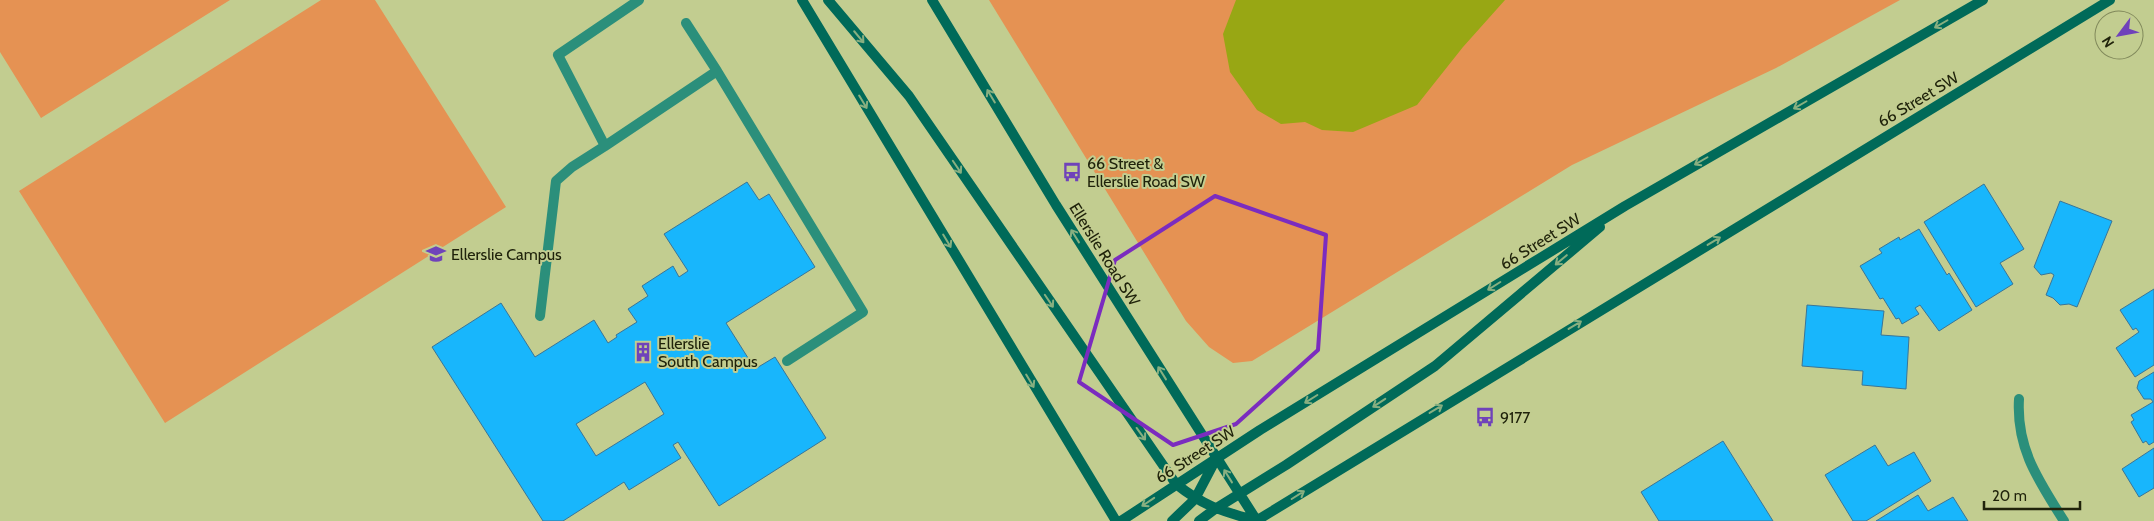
<svg xmlns="http://www.w3.org/2000/svg" width="2154" height="521" font-family="Cabin,sans-serif">
	<style>
		.green { fill: #e59253 }
		.water { fill: #98a714 }
		.building { fill: #18b6fc; stroke: #3a7597; fill-rule: evenodd }
		.lines { fill: none; stroke-linecap: round; stroke-linejoin: round }
		.service { stroke: #2b8f7b; stroke-width: 10 }
		.minor { stroke: #2b8f7b; stroke-width: 10 }
		.secondary { stroke: #006a59; stroke-width: 10 }
		.oneway { stroke: #88af80 }
		.marked { fill: none; stroke: #7b2cbf; stroke-width: 4; stroke-linejoin: round }
		.labels { text-anchor: middle; stroke-width: 4; stroke-linejoin: round; paint-order: stroke }
		.street-label { font-size: 16px; fill: #20230b; stroke: #c2cd90 }
		.poi-label { font-size: 16px; fill: #20230b; stroke: #c2cd90; text-anchor: start }
	</style>
	<rect width="100%" height="100%" fill="#c2cd90"/>
	<path class="green" d="M0 0H230L41 118 0 52Z
		M321 0H375L506 207 165 423 19 191Z
		M989 0H1900L1776 68 1572 165 1252 361 1233 363 1209 347 1186 321Z"/>
	<path class="water" d="M1236 0H1505L1463 47 1417 105 1353 132 1322 130 1305 122 1281 124 1257 110 1230 72 1223 34Z"/>
	<path class="building" d="M747 182 759 200 769 194 815 267 726 323 755 369 775 357 826 438 719 506 678 442 673 445 681 458 629 490 624 482 563 521H543L432 347 501 303 535 357 594 320 608 343 617 337 616 335 637 322 628 309 648 296 642 286 673 266 679 277 688 271 664 234ZM645 382 664 414 596 456 576 424Z
		M1984 184 2024 249 2000 263 2013 284 1976 307 1924 222Z
		M2060 201 2112 221 2077 307 2069 304 2060 305 2053 298 2046 295 2054 275 2051 273 2041 275 2034 267Z
		M1919 229 1947 275 1949 273 1972 310 1939 331 1920 305 1915 308 1919 314 1902 324 1899 318 1896 319 1883 298 1880 299 1860 266 1882 253 1879 249 1899 237 1900 240Z
		M2154 289V365L2135 377 2116 348 2139 332 2136 328 2133 330 2120 310Z
		M1807 305 1884 311 1881 335 1909 337 1906 389 1862 385 1863 371 1802 366Z
		M2154 372V442L2149 445 2146 441 2143 443 2131 422 2134 420 2131 415 2153 402 2151 399H2144L2137 388 2139 381Z
		M1723 441 1773 521H1659L1641 492Z
		M1875 445 1888 466 1914 452 1931 481 1866 521H1853L1825 475Z
		M2154 448V488L2139 497 2122 469Z
		M1918 495 1928 511 1953 497 1968 521H1876Z"/>
	<g class="lines">
		<path class="service" d="M639 0 558 55 605 146 717 71
			M686 23 717 71 863 312 787 361
			M540 316 556 181 572 167 605 146"/>
		<path class="minor" d="M2019 399C2016 449 2039 481 2064 521"/>
		<path class="secondary" d="M802 0 1116 521
			M828 0 909 96 1176 484C1205 507 1222 511 1257 521
			M932 0 1056 205 1257 521
			M1121 521 1260 430 1625 206 1983 0
			M1172 521 1195 499 1216 459
			M1199 521 1215 509 1286 465 1435 366 1600 227
			M1256 521 2110 0"/>
	</g>
	<defs><path id="oneway-shaft" d="M-6 0H5M1.5-3L5.5 0L1.5 3" fill="none" stroke-width="1.6" stroke-linecap="round" stroke-linejoin="round" transform="scale(1.25)"/></defs>
	<g class="oneway">
		<use href="#oneway-shaft" transform="translate(1941 24) rotate(150)"/>
		<use href="#oneway-shaft" transform="translate(859 37) rotate(50)"/>
		<use href="#oneway-shaft" transform="translate(991 96) rotate(-121)"/>
		<use href="#oneway-shaft" transform="translate(863 102) rotate(59)"/>
		<use href="#oneway-shaft" transform="translate(1800 105) rotate(150)"/>
		<use href="#oneway-shaft" transform="translate(1701 161) rotate(150)"/>
		<use href="#oneway-shaft" transform="translate(957 167) rotate(56)"/>
		<use href="#oneway-shaft" transform="translate(1075 236) rotate(-122)"/>
		<use href="#oneway-shaft" transform="translate(947 241) rotate(59)"/>
		<use href="#oneway-shaft" transform="translate(1714 241) rotate(-31)"/>
		<use href="#oneway-shaft" transform="translate(1561 260) rotate(140)"/>
		<use href="#oneway-shaft" transform="translate(1494 286) rotate(148)"/>
		<use href="#oneway-shaft" transform="translate(1049 301) rotate(56)"/>
		<use href="#oneway-shaft" transform="translate(1575 325) rotate(-31)"/>
		<use href="#oneway-shaft" transform="translate(1162 373) rotate(-122)"/>
		<use href="#oneway-shaft" transform="translate(1030 381) rotate(59)"/>
		<use href="#oneway-shaft" transform="translate(1311 399) rotate(148)"/>
		<use href="#oneway-shaft" transform="translate(1379 403) rotate(147)"/>
		<use href="#oneway-shaft" transform="translate(1436 409) rotate(-31)"/>
		<use href="#oneway-shaft" transform="translate(1141 434) rotate(54)"/>
		<use href="#oneway-shaft" transform="translate(1228 476) rotate(-122)"/>
		<use href="#oneway-shaft" transform="translate(1298 495) rotate(-32)"/>
		<use href="#oneway-shaft" transform="translate(1148 502) rotate(146)"/>
	</g>
	<path class="marked" d="M1215 196 1326 235 1318 350 1236 424 1173 445 1079 382 1115 260Z"/>
	<defs>
		<symbol id="bus-bare" viewBox="-9 -9 18 18"><path d="M-5-6H5V4H4V6H2V4H-2V6H-4V4H-5ZM-3.5-4V0h7V-4ZM-3.5 1.2v1.5H-2V1.2ZM2 1.2v1.5H3.5V1.2Z" fill="#6f42ba" stroke="#c2cd90" stroke-width="2.5" paint-order="stroke"/></symbol>
		<symbol id="school-bare" viewBox="-9 -9 18 18"><path d="M0-5L7-2L0 1L-7-2ZM-4 1L0 2.5L4 1V4Q0 6-4 4Z" fill="#6f42ba" stroke="#c2cd90" stroke-width="2.5" paint-order="stroke"/></symbol>
		<symbol id="building-bare" viewBox="-9 -9 18 18"><path d="M-4-6H4V6H1V3H-1V6H-4ZM-2.5-4.3h1.7v1.8h-1.7ZM.8-4.3h1.7v1.8H.8ZM-2.5-1h1.7V.8h-1.7ZM.8-1h1.7V.8H.8Z" fill="#6f42ba" stroke="#c2cd90" stroke-width="2.5" paint-order="stroke"/></symbol>
	</defs>
	<g fill-rule="evenodd">
		<use href="#bus-bare" x="1058" y="158" width="28" height="28"/>
		<use href="#school-bare" x="422" y="240" width="28" height="28"/>
		<use href="#building-bare" x="629" y="338" width="28" height="28"/>
		<use href="#bus-bare" x="1471" y="403" width="28" height="28"/>
	</g>
	<g class="labels">
		<g class="street-label">
			<text transform="translate(1918 99) rotate(-31)" y="6">66 Street SW</text>
			<text transform="translate(1540 241) rotate(-32)" y="6">66 Street SW</text>
			<text transform="translate(1105 254) rotate(58)" y="6">Ellerslie Road SW</text>
			<text transform="translate(1195 454) rotate(-33)" y="6">66 Street SW</text>
		</g>
		<g class="poi-label">
			<text x="1087" y="169">66 Street &amp;<tspan x="1087" dy="18">Ellerslie Road SW</tspan></text>
			<text x="451" y="260">Ellerslie Campus</text>
			<text x="658" y="349">Ellerslie<tspan x="658" dy="18">South Campus</tspan></text>
			<text x="1500" y="423">9177</text>
		</g>
	</g>
	<g transform="translate(2119 35) rotate(238)"><circle r="24" fill="#c2cd90" stroke="#81895b"/>
	<path d="M0-4L9 19L0 12L-9 19Z" fill="#6f42ba"/>
	<text y="-8" font-size="14" font-weight="bold" text-anchor="middle" fill="#20230b">N</text>
	</g>
	<path d="M1984 501v8h96v-8" fill="none" stroke="#20230b" stroke-width="2.5"/>
	<text x="1992" y="501" font-size="15" fill="#20230b" stroke="#c2cd90" stroke-width="4" paint-order="stroke">20 m</text>
</svg>
